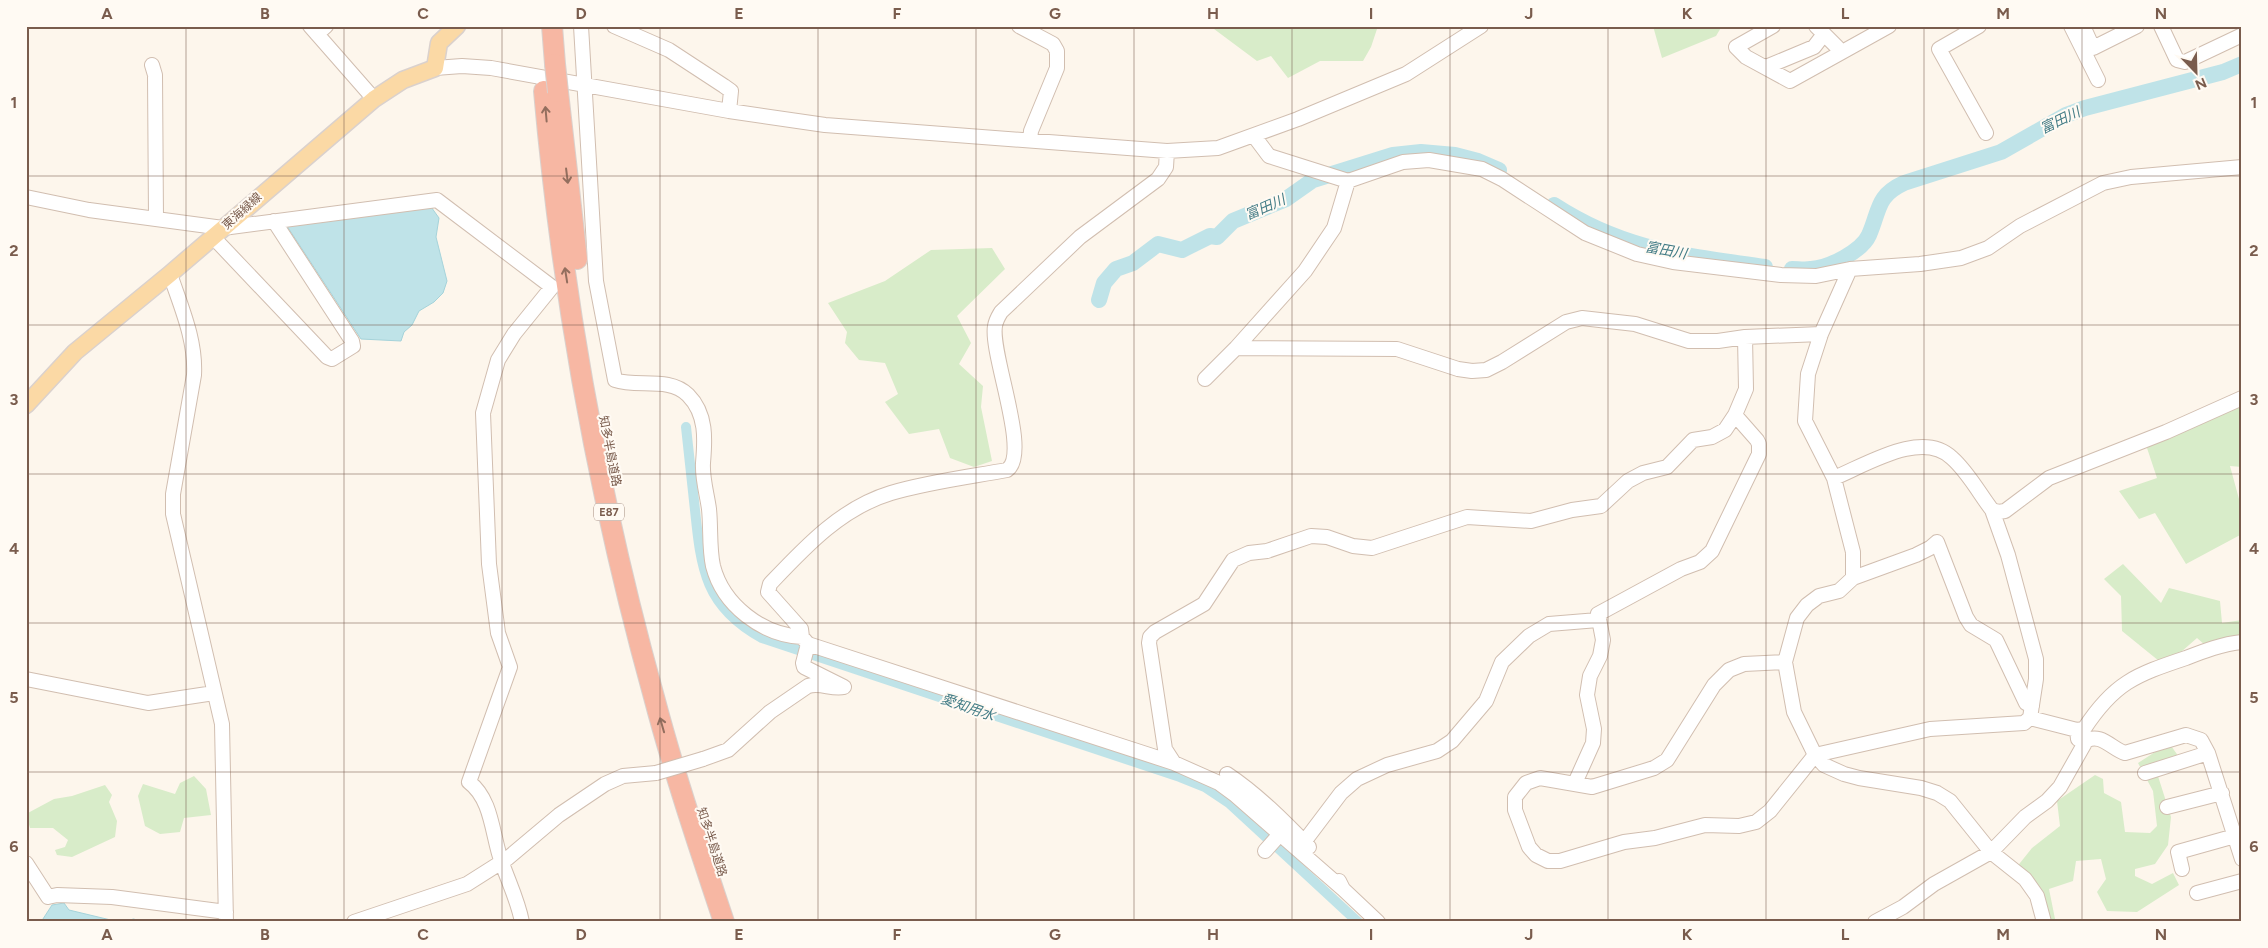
<svg xmlns="http://www.w3.org/2000/svg" width="2268" height="948" font-family="Figtree,'Noto Sans JP',sans-serif">
	<style>
		.green { fill: #d8ecc9 }
		.water { fill: #bfe3e8; stroke: #a5d3da }
		.lines { fill: none; stroke-linecap: round; stroke-linejoin: round }
		.canal { stroke: #bfe3e8; stroke-width: 10 }
		.river { stroke: #bfe3e8; stroke-width: 16 }
		.minor-casing { stroke: #d1beb0; stroke-width: 16 }
		.major-casing { stroke: #dad1cd; stroke-width: 19 }
		.highway-casing { stroke: #dad1cd; stroke-width: 22 }
		.minor { stroke: #fff; stroke-width: 14 }
		.major { stroke: #fbd9a5; stroke-width: 16 }
		.highway { stroke: #f7b7a3; stroke-width: 20 }
		.minor-bridge-casing { stroke: #d1beb0; stroke-width: 16; stroke-linecap: butt }
		.highway-bridge-casing { stroke: #dad1cd; stroke-width: 22; stroke-linecap: butt }
		.minor-bridge { stroke: #fff; stroke-width: 14 }
		.highway-bridge { stroke: #f7b7a3; stroke-width: 20 }
		.oneway { stroke: #936e5e }
		.grid { fill: none; stroke: #7a5c4d; stroke-width: 1; stroke-opacity: 0.55 }
		.labels { text-anchor: middle; stroke-width: 4; stroke-linejoin: round; paint-order: stroke }
		.shield { fill: #fffaf3; stroke: #a28b7f; stroke-width: 1 }
		.shield-label { font-size: 11px; font-weight: bold; fill: #7a5c4d }
		.street-label { font-size: 12px; fill: #7a5c4d; stroke: #fffaf3 }
		.water-label { font-size: 14px; font-style: italic; fill: #437c86; stroke: #fffaf3 }
		.neatline { fill: none; stroke: #7a5c4d; stroke-width: 2 }
		.grid-label { font-size: 16px; text-anchor: middle; font-weight: bold; fill: #7a5c4d }
	</style>
	<rect width="100%" height="100%" fill="#fdf6ec"/>
	<path class="green" d="M1210 26H1378L1371 47 1363 61H1320L1288 78 1271 56 1257 61Z
		M1653 26H1722L1716 36 1662 58Z
		M992 248 1005 269 957 316 971 343 959 364 983 386 981 407 992 461 974 467 950 458 939 429 909 434 885 402 898 394 885 363 859 360 845 343 847 332 828 303 885 281 931 250Z
		M2242 406V467L2230 466 2242 510V534L2186 564 2155 513 2139 519 2119 491 2157 478 2146 445Z
		M2123 564 2161 603 2169 588 2220 601 2222 623 2242 620V638L2205 645 2197 638 2181 652 2159 661 2122 631 2121 596 2104 579Z
		M2169 743 2184 764 2157 773 2171 817 2168 845 2155 864 2135 869V876L2152 884 2173 873 2179 885 2137 912 2107 911 2097 892 2106 879 2101 859 2076 861 2073 881 2049 889 2055 919 2079 922H2047L2016 868 2032 848 2060 826 2057 801 2095 775 2103 779 2104 793 2121 802 2125 832 2150 833 2157 826 2153 791 2138 763Z
		M194 776 206 789 211 815 184 818 180 832 160 834 145 826 138 796 143 784 175 794 180 783Z
		M105 785 112 795 109 802 117 821 115 837 72 857 57 855 55 850 65 847 68 840 53 828H30L26 814 54 799 72 796Z"/>
	<path class="water" d="M429 204 439 218 436 237 447 281 443 293 434 302 419 311 412 325 404 332 401 341 361 339 285 223Z
		M64 903 69 910 119 922 134 919 139 922H41L52 905Z"/>
	<g class="lines">
		<path class="canal" d="M686 427C689 455 692 483 695 510 701 569 705 607 762 638L1180 777 1205 787 1229 803 1358 922"/>
		<path class="river" d="M1554 205C1625 251 1684 255 1765 267
			M1792 269C1798 269 1805 270 1811 269 1829 268 1862 251 1869 235 1880 210 1876 196 1904 183L2001 152 2066 115 2085 108 2223 72 2242 64
			M1099 300 1104 283 1116 269 1133 263 1158 244 1182 250 1210 236 1217 237 1233 221 1286 199 1313 180 1393 155 1421 152 1455 155 1478 161 1499 170"/>
		<defs>
			<path id="minor" d="M310 26 374 99
				M581 26 596 281 615 380C637 388 669 376 688 395 707 414 705 440 703 463 702 478 707 494 709 509 711 528 709 547 713 566 723 605 762 635 802 637
				M614 26 669 50 724 86 731 91 729 111
				M1019 26 1053 44 1057 51V68L1031 131 1030 140
				M1773 26 1736 47 1746 57 1790 81 1889 26
				M1816 26 1837 47 1840 53
				M1979 26 1939 49 1986 133
				M2071 26 2098 80
				M2083 26 2093 48 2137 26
				M2161 26 2177 60 2185 62 2242 35
				M317 34 326 26
				M152 65 155 75 156 219
				M1766 67 1814 47 1824 34
				M435 68 462 66 491 68 729 111 825 125 1167 151 1218 148 1298 119 1406 74 1481 26
				M1254 136 1269 156 1348 181 1403 162 1429 160 1482 169 1502 179 1585 233 1637 254 1673 262 1781 275 1816 276 1850 269 1920 264 1961 258 1988 248 2020 226 2103 183 2131 177 2242 167
				M1167 151 1166 167 1158 179 1080 237 1001 312C998 317 996 320 995 326 990 354 1031 454 1007 470 968 477 928 482 891 493 841 508 805 547 770 584L768 592 801 629 802 637 808 644 1174 763 1219 783 1234 794 1343 889
				M26 197 89 210 223 228 437 200 552 287 514 334 498 360 483 413 489 564 498 633 510 667 469 782C493 800 492 837 502 863 509 883 518 901 522 922
				M213 237 327 357 332 359 353 346 352 341 274 221
				M1850 269 1821 334 1808 374 1805 421 1834 478 1837 490 1853 552V578
				M170 274C181 307 196 340 194 375L173 494V514L222 724 226 922
				M1236 348 1397 349 1458 369 1472 371 1486 370 1502 362 1566 322 1582 318 1635 324 1689 341H1718L1745 337 1821 334
				M1205 379 1236 348 1305 271 1334 228 1348 181
				M1834 478C1866 465 1922 429 1952 458 1968 472 1979 493 1992 510L1998 512 2005 511 2049 478 2166 432 2242 398
				M1785 662 1744 664 1729 670 1714 685 1667 760 1654 768 1592 787 1540 778 1526 783 1515 797V810L1529 847 1536 855 1548 861H1560L1624 842 1655 838 1705 825 1739 826 1756 822 1770 811 1815 755 1930 729 2024 723 2030 718 2036 679V659L2008 555 1992 510
				M26 679 148 703 214 693
				M2032 706 2026 703 1996 640 1971 625 1966 617 1937 542 1930 548 1916 555 1853 578 1839 591 1819 596 1807 605 1797 618 1785 662 1794 712 1815 755 1824 765 1844 774 1859 778 1921 788 1937 793 1950 801 1991 852 2025 879 2037 896 2044 922
				M2030 718 2077 730 2078 739
				M2077 730 2084 729C2114 683 2135 675 2186 658 2204 651 2222 644 2242 642
				M703 759 728 750 770 712 808 686C821 682 832 690 844 687L804 667 803 663 808 644
				M1174 763 1165 749 1149 643 1150 637 1155 632 1204 604 1233 560 1249 553 1267 551 1311 536 1327 537 1353 546 1372 548 1467 517 1531 521 1572 510 1601 506 1628 481 1643 473 1667 467 1693 440 1712 437 1725 430 1735 415 1746 389 1745 337
				M2145 773 2208 753
				M1227 774C1257 794 1284 821 1309 847
				M1575 783 1593 743 1594 729 1587 695 1590 676 1600 656 1603 640 1598 614 1681 569 1700 562 1712 551 1759 454V444L1757 440 1735 415
				M2167 807 2222 793
				M1304 842 1341 793 1357 779 1387 765 1437 751 1452 741 1486 701 1502 662 1529 636 1549 624 1598 620
				M1265 851 1280 834
				M26 863 48 897 57 895 112 897 226 912
				M2182 869 2178 852 2235 836
				M1339 881 1343 889 1378 922
				M2197 893 2242 881
				M354 922 467 884 508 858 559 815 605 784 623 776 656 773
				M1875 922 1903 907 1934 884 1991 852 2025 817 2047 801 2060 787 2086 741C2100 732 2112 749 2125 753L2186 735 2201 740 2208 753 2242 859"/>
			<path id="major" d="M26 405 75 352 170 274 374 99 403 80 435 68 439 43 457 26"/>
			<path id="highway" d="M552 26 555 64
				M544 91C562 295 599 499 654 697 674 773 699 847 724 922
				M558 92 577 259"/>
		</defs>
		<use href="#minor" class="minor-casing"/>
		<use href="#major" class="major-casing"/>
		<use href="#highway" class="highway-casing"/>
		<use href="#minor" class="minor"/>
		<use href="#major" class="major"/>
		<use href="#highway" class="highway"/>
		<defs>
			<path id="minor-bridge" d="M656 773 703 759"/>
			<path id="highway-bridge" d="M555 64 558 92"/>
		</defs>
		<use href="#minor-bridge" class="minor-bridge-casing"/>
		<use href="#highway-bridge" class="highway-bridge-casing"/>
		<use href="#minor-bridge" class="minor-bridge"/>
		<use href="#highway-bridge" class="highway-bridge"/>
	</g>
	<defs><path id="oneway-shaft" d="M-6 0H5M1.5-3L5.5 0L1.5 3" fill="none" stroke-width="1.6" stroke-linecap="round" stroke-linejoin="round" transform="scale(1.25)"/></defs>
	<g class="oneway">
		<use href="#oneway-shaft" transform="translate(546 114) rotate(-95)"/>
		<use href="#oneway-shaft" transform="translate(567 176) rotate(83)"/>
		<use href="#oneway-shaft" transform="translate(566 275) rotate(-99)"/>
		<use href="#oneway-shaft" transform="translate(662 725) rotate(-106)"/>
	</g>
	<path class="grid" d="M186 26V922M344 26V922M502 26V922M660 26V922M818 26V922M976 26V922M1134 26V922M1292 26V922M1450 26V922M1608 26V922M1766 26V922M1924 26V922M2082 26V922M26 176H2242M26 325H2242M26 474H2242M26 623H2242M26 772H2242"/>
	<g class="labels">
		<rect class="shield" x="594" y="503.5" width="30" height="17" rx="4"/>
		<g class="shield-label">
			<text x="609" y="516">E87</text>
		</g>
		<g class="street-label">
			<text transform="translate(242 211) rotate(-42)" y="4">東海緑線</text>
			<text transform="translate(610 451) rotate(79)" y="4">知多半島道路</text>
			<text transform="translate(712 842) rotate(72)" y="4">知多半島道路</text>
		</g>
		<g class="water-label">
			<text transform="translate(2060 120) rotate(-26)" y="5">富田川</text>
			<text transform="translate(1265 207) rotate(-24)" y="5">富田川</text>
			<text transform="translate(1666 250) rotate(10)" y="5">富田川</text>
			<text transform="translate(968 707) rotate(19)" y="5">愛知用水</text>
		</g>
	</g>
	<rect width="2268" height="948" fill="none" stroke="#fffaf3" stroke-width="55"/>
	<g transform="translate(2196 72) rotate(157)" stroke="#fffaf3" stroke-width="4" paint-order="stroke">
	<path d="M0-4L9 19L0 12L-9 19Z" fill="#7a5c4d"/>
	<text y="-8" font-size="14" font-weight="bold" text-anchor="middle" fill="#7a5c4d">N</text>
	</g>
	<rect x="28" y="28" width="2212" height="892" class="neatline"/>
	<g class="grid-label">
		<text x="107" y="19">A</text>
		<text x="265" y="19">B</text>
		<text x="423" y="19">C</text>
		<text x="581" y="19">D</text>
		<text x="739" y="19">E</text>
		<text x="897" y="19">F</text>
		<text x="1055" y="19">G</text>
		<text x="1213" y="19">H</text>
		<text x="1371" y="19">I</text>
		<text x="1529" y="19">J</text>
		<text x="1687" y="19">K</text>
		<text x="1845" y="19">L</text>
		<text x="2003" y="19">M</text>
		<text x="2161" y="19">N</text>
		<text x="14" y="108">1</text>
		<text x="2254" y="108">1</text>
		<text x="14" y="256">2</text>
		<text x="2254" y="256">2</text>
		<text x="14" y="405">3</text>
		<text x="2254" y="405">3</text>
		<text x="14" y="554">4</text>
		<text x="2254" y="554">4</text>
		<text x="14" y="703">5</text>
		<text x="2254" y="703">5</text>
		<text x="14" y="852">6</text>
		<text x="2254" y="852">6</text>
		<text x="107" y="940">A</text>
		<text x="265" y="940">B</text>
		<text x="423" y="940">C</text>
		<text x="581" y="940">D</text>
		<text x="739" y="940">E</text>
		<text x="897" y="940">F</text>
		<text x="1055" y="940">G</text>
		<text x="1213" y="940">H</text>
		<text x="1371" y="940">I</text>
		<text x="1529" y="940">J</text>
		<text x="1687" y="940">K</text>
		<text x="1845" y="940">L</text>
		<text x="2003" y="940">M</text>
		<text x="2161" y="940">N</text>
	</g>
</svg>
